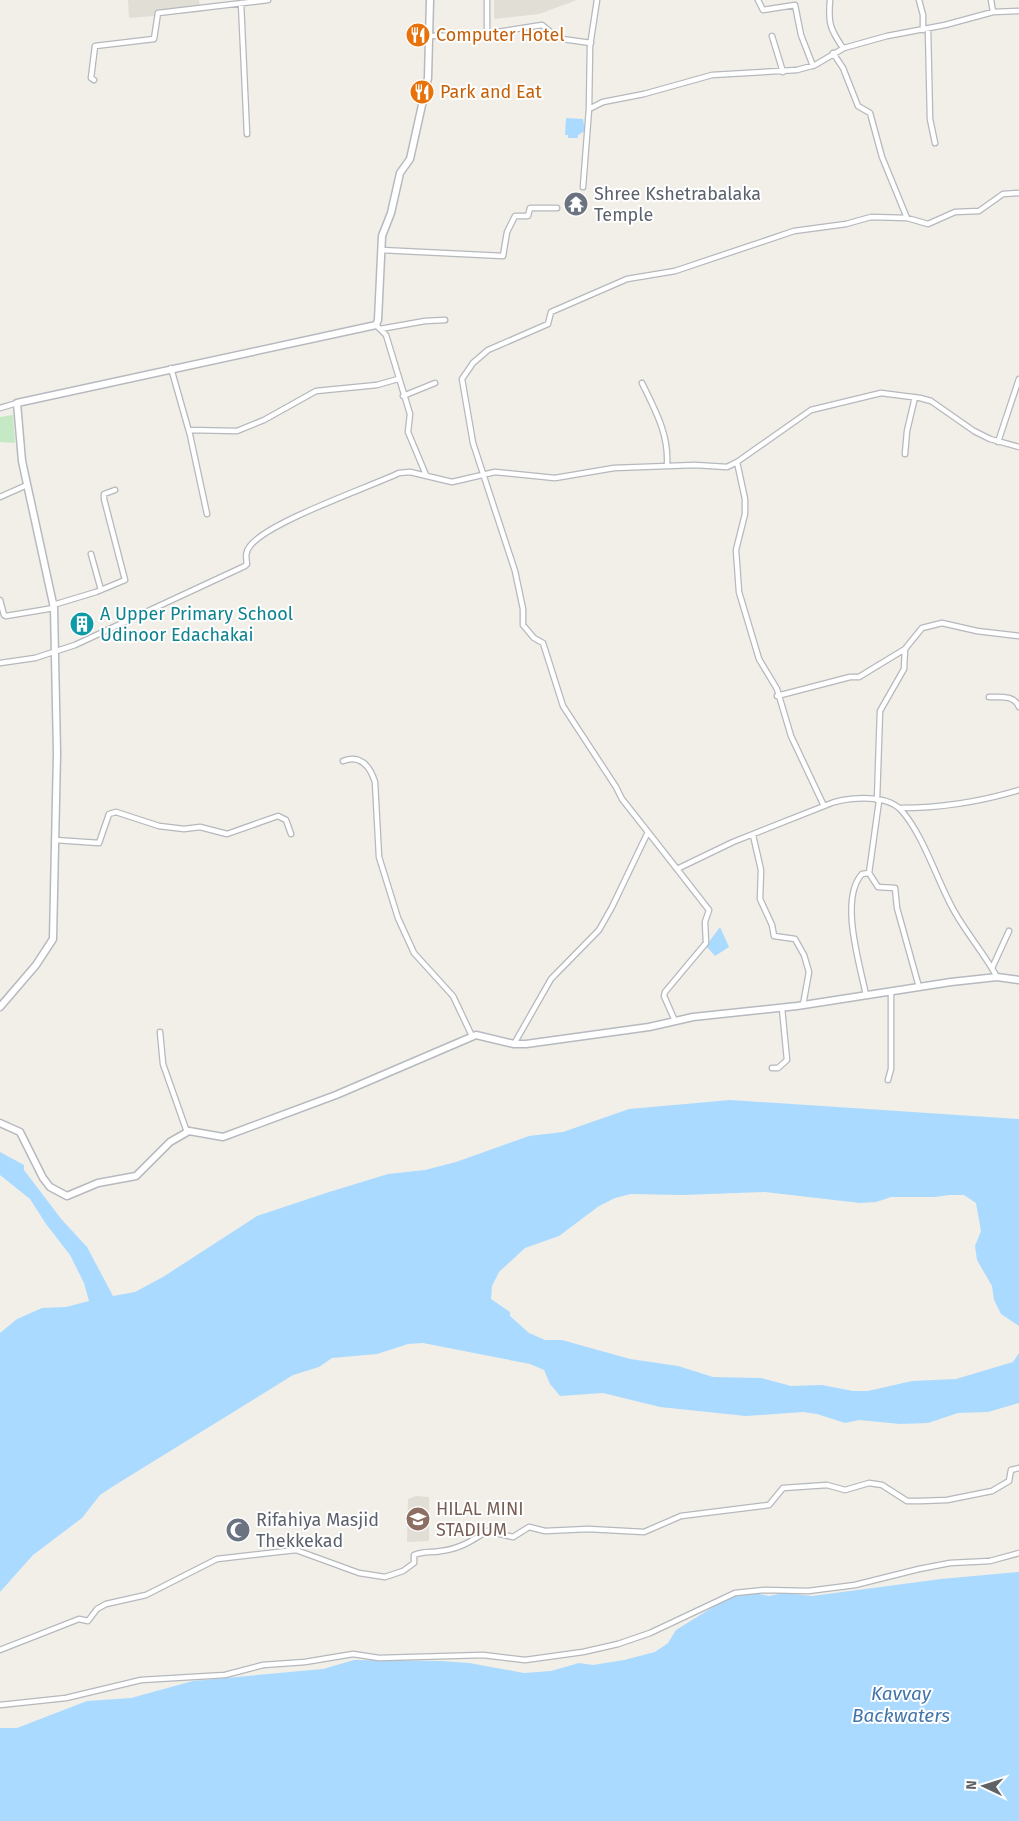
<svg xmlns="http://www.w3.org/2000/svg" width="1019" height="1821" font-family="'Fira Sans',sans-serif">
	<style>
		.education { fill: #e1ded6 }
		.green { fill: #c5e8c5 }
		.water { fill: #aadaff }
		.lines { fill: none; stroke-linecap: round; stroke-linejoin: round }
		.street-casing { stroke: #b5b8bc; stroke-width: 7 }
		.secondary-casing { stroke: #b6babf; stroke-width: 9 }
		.street { stroke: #fff; stroke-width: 4.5 }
		.secondary { stroke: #fff; stroke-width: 6 }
		.labels { text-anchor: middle; stroke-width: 4; stroke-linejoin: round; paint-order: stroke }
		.food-label { font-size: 18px; fill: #c56008; stroke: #fff; text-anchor: start }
		.worship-label { font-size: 18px; fill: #5b616d; stroke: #fff; text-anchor: start }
		.culture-label { font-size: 18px; fill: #0d838f; stroke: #fff; text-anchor: start }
		.education-label { font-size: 18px; fill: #785e54; stroke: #fff; text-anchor: start }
		.water-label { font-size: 19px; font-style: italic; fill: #4174aa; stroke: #fff }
	</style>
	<rect width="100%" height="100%" fill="#f1efe8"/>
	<path class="education" d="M128 0H199L201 12 129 18Z
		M494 0H577L539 14 494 19Z
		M416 1496 429 1497V1541L407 1542 408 1499Z"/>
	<path class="green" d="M13 415 15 443 0 442V417Z"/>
	<path class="water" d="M566 118 583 119 585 131 578 135V138H568V135H565Z
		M720 927 729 947 715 956 706 946Z
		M730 1100 1019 1119V1326L1001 1314 994 1300 992 1286 977 1260 975 1246 981 1231 976 1203 964 1195H949L935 1197H891L876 1202 860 1203 765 1192 682 1195 631 1194 615 1198 599 1206 559 1236 525 1248 499 1272 492 1286 491 1299 510 1312V1316L529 1333 545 1340H562L630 1359 678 1366 713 1377 761 1378 791 1386 822 1385 853 1391H868L912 1381 956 1379 1013 1362 1019 1353V1403L988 1412 958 1413 928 1423 900 1424 859 1420 845 1423 817 1414 803 1412 746 1416 660 1407 603 1393 560 1396 550 1384 544 1370 530 1364 423 1343 408 1344 377 1354 332 1358 319 1367 293 1375 112 1487 100 1495 82 1518 33 1555 0 1592V1333L17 1319 42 1308 66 1307 89 1301 84 1283 70 1255 46 1224 30 1199 0 1175V1152L24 1165V1170L62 1220 87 1247 113 1296 135 1292 163 1277 257 1216 326 1193 388 1174 425 1170 456 1162 529 1136 563 1132 629 1109Z
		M1019 1572V1821H0V1728H17L87 1701 131 1698 193 1681 323 1669 354 1660 440 1661 469 1663 524 1673 551 1671 579 1663 593 1665 624 1660 655 1652 668 1643 676 1630 726 1599 741 1595 755 1593 769 1596 784 1593 812 1596 941 1579Z"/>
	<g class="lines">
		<defs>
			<path id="street" d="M487 0V34
				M597 0 590 46 589 109 603 102 644 94 712 75 797 70 815 65 844 48 887 36 945 25 993 12 1019 11
				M758 0 763 10 795 5 801 35 813 66
				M830 0C828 23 830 29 843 48
				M919 0 923 15V30
				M991 0 993 12
				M241 3 247 134
				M928 29 930 119 935 143
				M429 36 478 35 542 25 553 34H559L562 39 591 43
				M772 36 783 72
				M833 53 843 68 858 106 870 113 882 157 907 218
				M94 80 91 78 95 46 154 39 158 13 268 0
				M583 187 589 109
				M381 250 503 256 507 232 515 216H528L530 208H557
				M376 325 386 335 410 414 408 432 426 475
				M380 329 425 321 445 320
				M171 368 190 435 207 514
				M642 383C655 410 669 434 667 465
				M403 396 435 383
				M0 408 17 403
				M189 430 237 431 264 420 316 391 377 385 398 379
				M998 442 1019 379
				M905 454 907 431 915 397
				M737 462 745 499V514L736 550 739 592 759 659 777 689 791 736 824 806C843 797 885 793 901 810 923 834 937 880 953 909 966 933 984 953 997 977
				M0 497 27 485
				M91 554 101 590
				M0 600 4 615 6 616 54 608
				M53 605 96 592 125 580 104 499V494L115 490
				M0 663 35 658 75 645 245 566 247 564C246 557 245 552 250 546 268 522 367 488 399 473L410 472 452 482 495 472 555 478 614 468 695 465 727 467 737 462 811 410 881 393 920 398 931 401 974 431 990 439 1019 447
				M777 696 850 677H859L905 649
				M989 697C1001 697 1014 695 1019 707
				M343 761C360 754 370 766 375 782L379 857 398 918 414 953 453 996 472 1036
				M877 800 880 711 904 669 905 649 922 628 942 623 977 631 1019 636
				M900 808C942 808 979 802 1019 790
				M648 832 622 799 616 787 563 706 543 643 534 638 523 625V609L515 571 473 443 462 379 473 363 488 350 548 324 551 312 627 279 675 271 794 231 846 224 871 217 907 218 928 224 955 212 979 211 1003 194 1019 193
				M753 835 761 870 760 899 772 925 774 936 795 939 804 955 809 972 803 1005
				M55 840 99 843 109 814 116 812 159 826 184 829 200 827 227 834 278 816 286 820 291 834
				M869 873 879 801
				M992 968 1009 931
				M866 995C860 965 839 899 862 874L869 873 878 887 895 888 897 908 919 987
				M675 1021 664 996 665 992 706 943 705 922 709 910 677 869
				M160 1032 163 1064 187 1132
				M514 1044 551 979 599 930 612 907 648 832 677 869 733 842 824 806
				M772 1068H778L787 1060 782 1008
				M888 1080 891 1069V991
				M0 1650 79 1619 88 1621 97 1609 106 1604 146 1595 217 1559 296 1550 359 1573 385 1577 403 1571 414 1563V1555C424 1551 431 1553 441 1551 459 1549 472 1541 487 1531L513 1537 529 1527 545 1531 588 1529 644 1532 681 1516 769 1505 783 1488 827 1485 845 1490 869 1483 882 1485 907 1501H921L947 1500 992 1491 1009 1481 1011 1470 1019 1468
				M0 1705 66 1698 141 1680 225 1675 263 1665 305 1662 353 1654 379 1658 483 1655 525 1660 583 1652 618 1644 650 1633 735 1593 765 1590 808 1591 855 1585 919 1569 950 1563 990 1561 1019 1553"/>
			<path id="secondary" d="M0 1007 36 965 53 939 57 753 54 608 22 461 17 403 376 325 378 320 382 236 391 213 400 173 410 159 428 78 430 0
				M0 1123 20 1132 43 1178 50 1187 67 1196 98 1183 136 1176 170 1142 189 1131 223 1137 336 1095 476 1035 514 1044H526L649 1027 693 1017 797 1006 951 982 997 977 1019 980"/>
		</defs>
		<use href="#street" class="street-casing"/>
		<use href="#secondary" class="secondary-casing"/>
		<use href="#street" class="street"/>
		<use href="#secondary" class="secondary"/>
	</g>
	<defs>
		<symbol id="restaurant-disc" viewBox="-11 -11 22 22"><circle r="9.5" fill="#e8710a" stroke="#fff"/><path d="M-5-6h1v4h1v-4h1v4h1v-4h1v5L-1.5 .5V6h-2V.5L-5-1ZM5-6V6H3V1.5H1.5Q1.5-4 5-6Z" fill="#fff"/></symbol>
		<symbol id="temple-disc" viewBox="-11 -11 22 22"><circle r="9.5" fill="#6b7280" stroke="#fff"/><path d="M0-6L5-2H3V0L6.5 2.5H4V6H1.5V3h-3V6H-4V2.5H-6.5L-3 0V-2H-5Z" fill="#fff"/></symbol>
		<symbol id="building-disc" viewBox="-11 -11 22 22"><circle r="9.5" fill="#0f9aa8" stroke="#fff"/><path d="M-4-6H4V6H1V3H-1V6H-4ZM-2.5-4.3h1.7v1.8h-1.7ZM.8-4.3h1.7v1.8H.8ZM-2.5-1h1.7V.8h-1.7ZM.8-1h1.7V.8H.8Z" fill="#fff"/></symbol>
		<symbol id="school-disc" viewBox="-11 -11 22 22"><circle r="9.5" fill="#8d6e63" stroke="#fff"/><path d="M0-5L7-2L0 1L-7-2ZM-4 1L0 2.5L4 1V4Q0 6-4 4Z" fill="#fff"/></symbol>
		<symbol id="mosque-disc" viewBox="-11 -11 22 22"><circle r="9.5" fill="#6b7280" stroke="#fff"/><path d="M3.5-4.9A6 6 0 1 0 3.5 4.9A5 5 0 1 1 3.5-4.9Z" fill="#fff"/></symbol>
	</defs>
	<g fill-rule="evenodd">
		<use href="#restaurant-disc" x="404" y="21" width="28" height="28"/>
		<use href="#restaurant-disc" x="408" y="78" width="28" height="28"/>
		<use href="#temple-disc" x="562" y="190" width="28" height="28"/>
		<use href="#building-disc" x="68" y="610" width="28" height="28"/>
		<use href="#school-disc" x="404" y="1505" width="28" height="28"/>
		<use href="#mosque-disc" x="224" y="1516" width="28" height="28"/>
	</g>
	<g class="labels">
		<g class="food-label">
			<text x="436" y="41">Computer Hotel</text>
			<text x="440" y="98">Park and Eat</text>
		</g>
		<g class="worship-label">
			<text x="594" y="200">Shree Kshetrabalaka<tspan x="594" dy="21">Temple</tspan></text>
			<text x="256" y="1526">Rifahiya Masjid<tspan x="256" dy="21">Thekkekad</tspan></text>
		</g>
		<g class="culture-label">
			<text x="100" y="620">A Upper Primary School<tspan x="100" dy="21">Udinoor Edachakai</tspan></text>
		</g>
		<g class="education-label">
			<text x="436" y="1515">HILAL MINI<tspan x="436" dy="21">STADIUM</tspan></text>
		</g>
		<g class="water-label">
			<text x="901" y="1700">Kavvay<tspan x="901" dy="22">Backwaters</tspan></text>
		</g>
	</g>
	<g transform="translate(984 1786) rotate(274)" stroke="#ffffff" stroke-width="4" paint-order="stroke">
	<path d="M0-4L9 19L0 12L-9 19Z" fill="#5f6368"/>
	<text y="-8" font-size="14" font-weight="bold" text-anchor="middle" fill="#5f6368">N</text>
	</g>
</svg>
